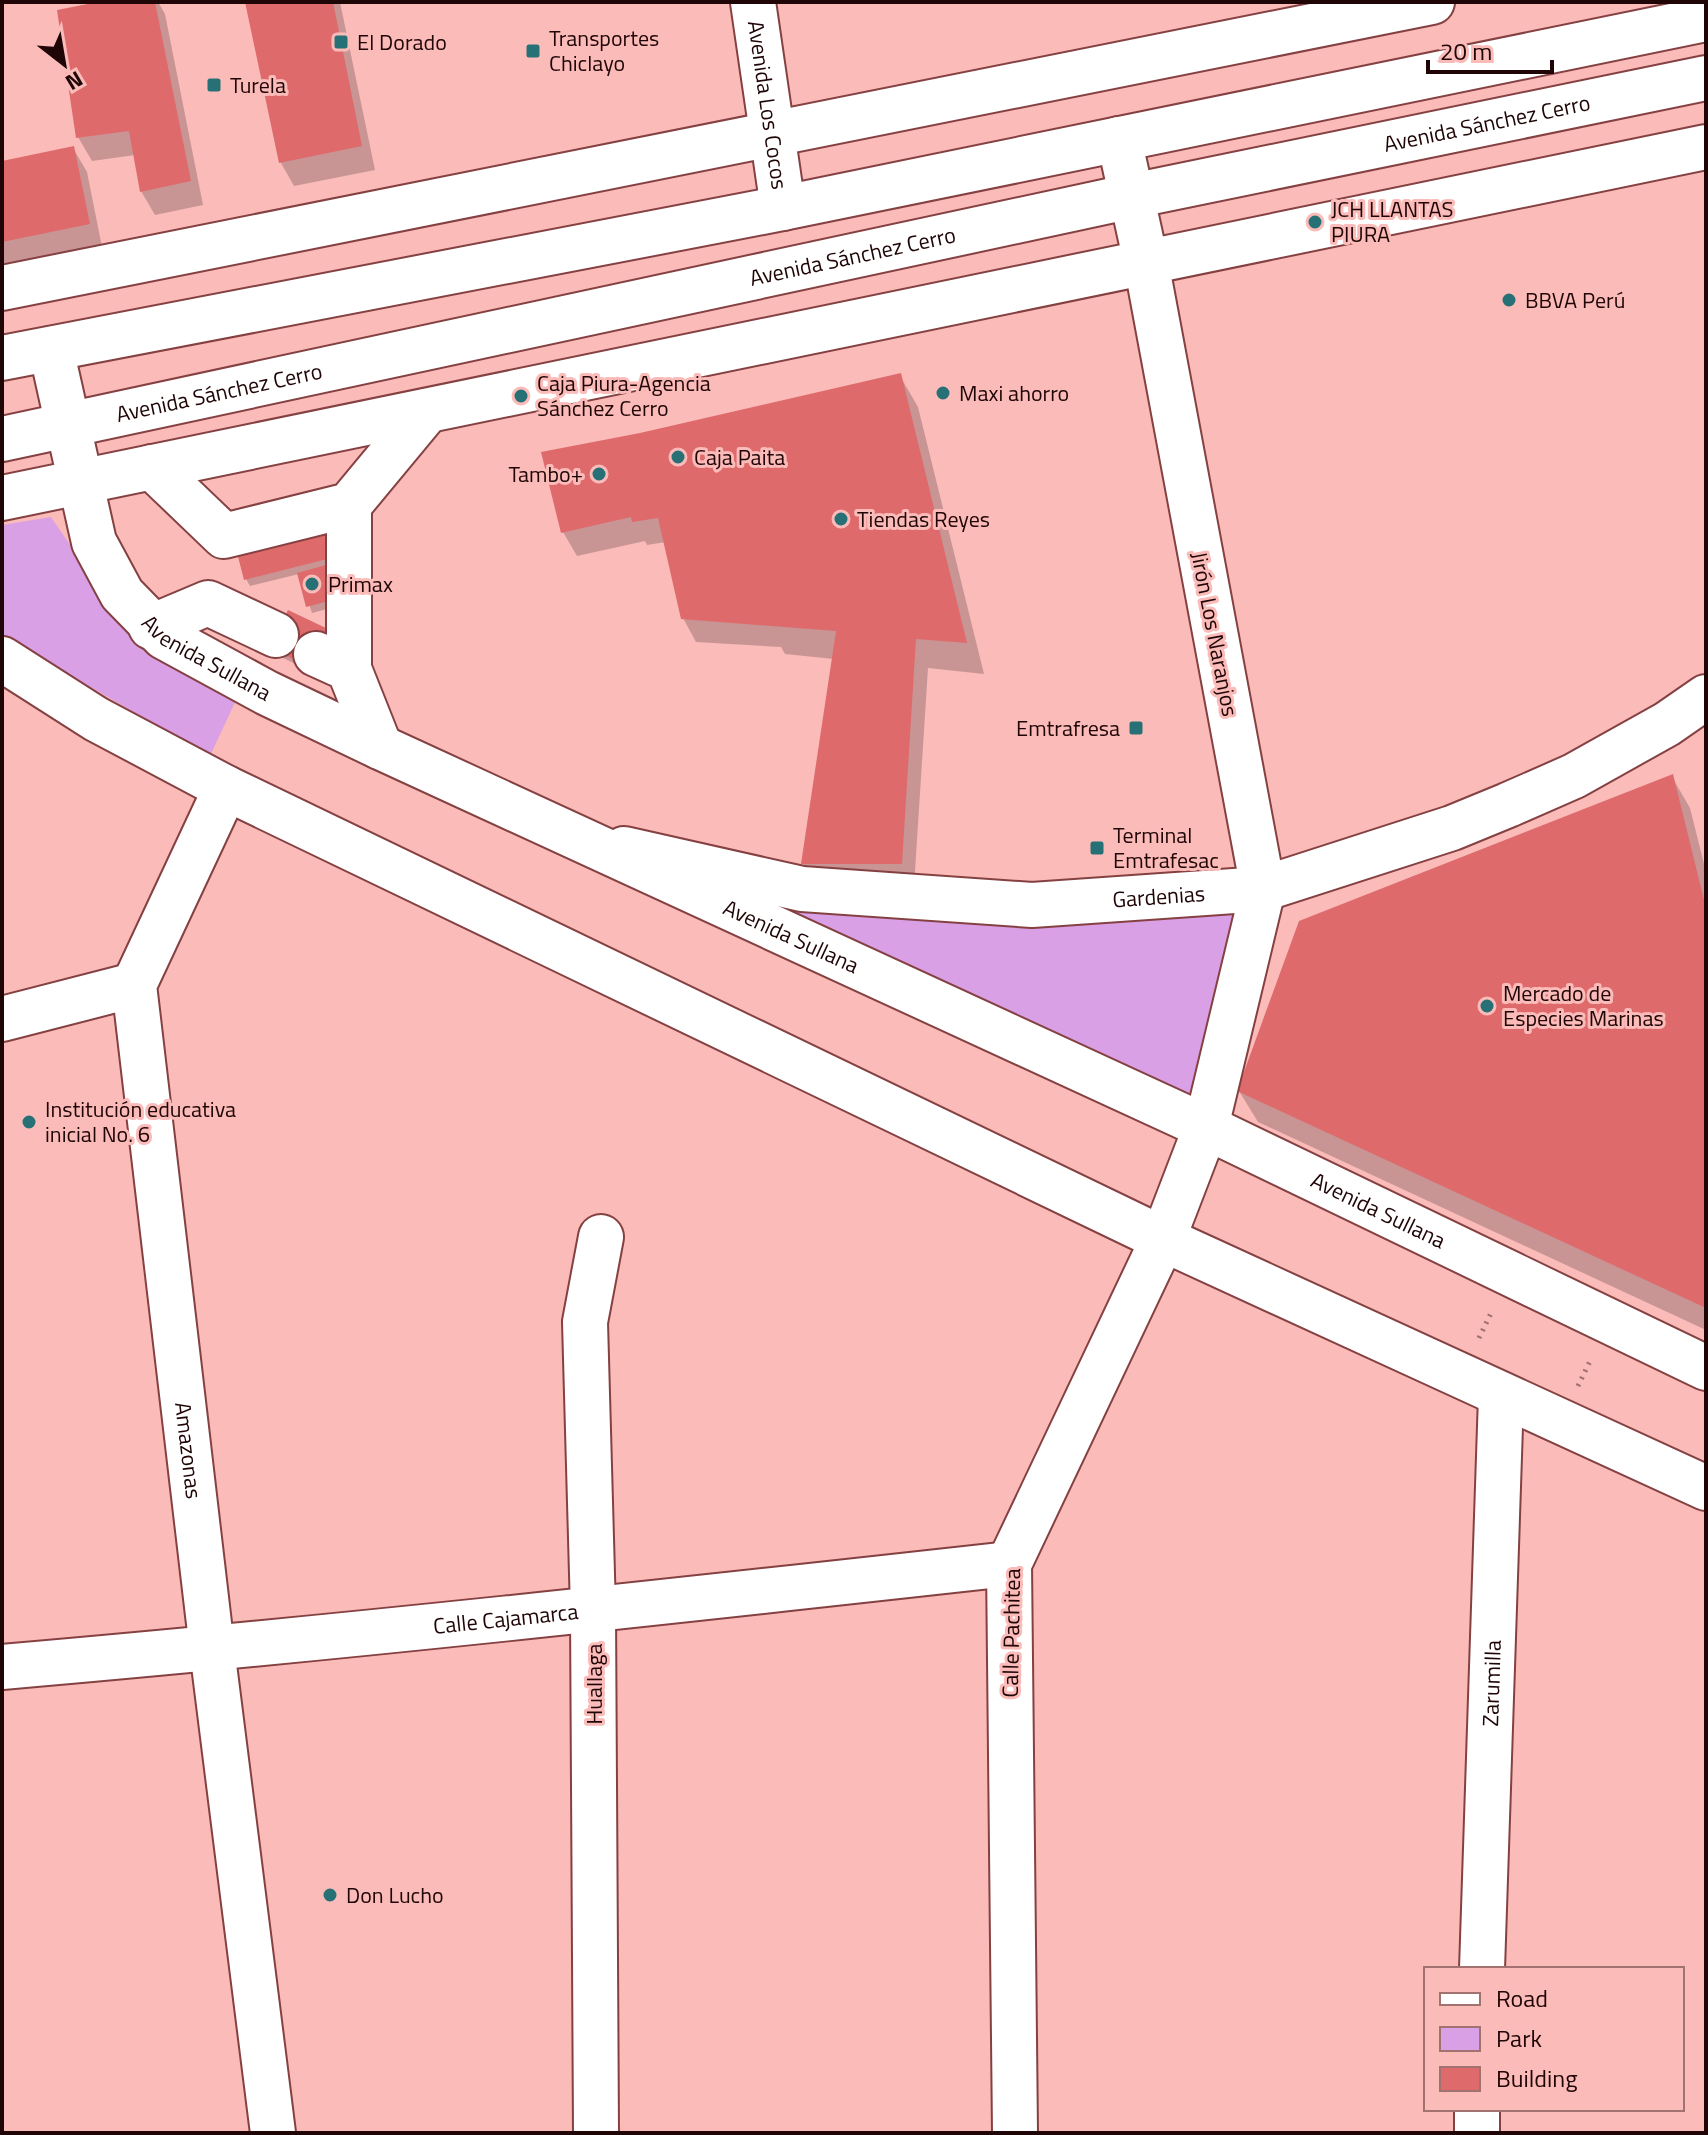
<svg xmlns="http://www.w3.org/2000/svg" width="1708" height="2135" font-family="'Titillium Web',sans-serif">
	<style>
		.green { fill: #daa0e5 }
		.shadow { fill: #0003 }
		.building { fill: #de6a6c }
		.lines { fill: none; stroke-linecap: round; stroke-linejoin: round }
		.minor-casing { stroke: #854142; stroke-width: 48 }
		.major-casing { stroke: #854142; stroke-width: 48 }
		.path { stroke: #9f706f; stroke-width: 5; stroke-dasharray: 2 6; stroke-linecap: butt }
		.minor { stroke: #fff; stroke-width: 44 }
		.major { stroke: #fff; stroke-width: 44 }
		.poi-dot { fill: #277176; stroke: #fabbb9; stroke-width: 3 }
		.labels { text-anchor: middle; stroke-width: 6; stroke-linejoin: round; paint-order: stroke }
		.poi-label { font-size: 22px; fill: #1f0506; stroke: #fabbb9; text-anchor: start }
		.street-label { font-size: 22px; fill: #1f0506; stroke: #fabbb9 }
	</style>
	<rect width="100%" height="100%" fill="#fabbb9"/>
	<path class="green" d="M51 517 131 634 237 698 210 756 2 636V525Z
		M576 839 802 889H1263L1206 1127Z"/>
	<path class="shadow" d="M105 2H158L165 14 203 205 155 215 141 191 135 155 92 161 78 137Z
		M248 2H340L375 170 294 186 281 163Z
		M73 148 87 172 102 247 2 268V163Z
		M900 376 918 407 984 674 928 668 914 887H817L803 863 834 659 785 654 781 647 696 642 683 618 666 542 647 545 645 541 577 556 563 532 726 416Z
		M332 523 349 603 312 613 299 574 250 586 246 579Z
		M327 631 331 638 314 673 277 655Z
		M1672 777 1690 808 1706 872V1330L1258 1122 1239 1091Z"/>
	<path class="building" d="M98 2H155L191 181 140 192 129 131 76 138 57 10Z
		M245 2H333L362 146 279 163Z
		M74 146 90 224 2 242V161Z
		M901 373 967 643 916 639 902 864H801L836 631 681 619 658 518 632 522 631 517 561 533 541 452 640 433Z
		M328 514 339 556 244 580 233 537Z
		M337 562 347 596 306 607 297 573Z
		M288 610 328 629 310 667 270 648Z
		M1673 774 1706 908V1308L1237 1091 1299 921Z"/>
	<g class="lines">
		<defs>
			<g id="minor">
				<path id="s1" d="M753 2 783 208"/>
				<path d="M152 467 224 536 349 505 427 411"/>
				<path d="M151 627 208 603 276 635"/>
				<path d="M316 654 349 669 380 747"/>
				<path d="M349 669V505"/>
				<path id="s2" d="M226 788 134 985 212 1649 273 2133"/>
				<path id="s3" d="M624 849 802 889 1032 905 1263 889 1452 828 1508 805 1574 776 1667 724 1706 697"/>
				<path d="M2 1019 134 985"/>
				<path id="s4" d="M2 1667C338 1638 674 1601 1009 1564"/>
				<path id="s5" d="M1482 1969 1501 1396"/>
				<path d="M596 2133 593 1610 585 1322 601 1237"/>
				<path d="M1015 2133 1009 1564 1163 1239 1206 1127 1263 889 1146 262 1119 139"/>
				<path d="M1477 2133V2109"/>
			</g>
			<g id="major">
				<path d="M2 288 1432 2"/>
				<path id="s6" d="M51 349 94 542 122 594 164 637 267 693 380 747 1206 1127 1706 1368"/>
				<path d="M2 358 783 208 1706 19"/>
				<path id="s7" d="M2 439 1132 196 1706 78"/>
				<path d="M2 498 1706 147"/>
				<path d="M2 659 96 719 226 788 1163 1239 1706 1488"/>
			</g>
		</defs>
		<use href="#minor" class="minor-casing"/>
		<use href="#major" class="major-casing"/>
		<path class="path" d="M1479 1338 1492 1311
			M1578 1386 1591 1359"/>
		<use href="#minor" class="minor"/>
		<use href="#major" class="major"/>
	</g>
	<g class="poi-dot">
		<rect x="333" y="34" width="16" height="16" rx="4"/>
		<rect x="525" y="43" width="16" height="16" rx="4"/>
		<rect x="206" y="77" width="16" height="16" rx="4"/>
		<circle cx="1315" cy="222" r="8"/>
		<circle cx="1509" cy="300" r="8"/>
		<circle cx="943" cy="393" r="8"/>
		<circle cx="521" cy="396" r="8"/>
		<circle cx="678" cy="457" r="8"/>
		<circle cx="599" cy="474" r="8"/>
		<circle cx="841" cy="519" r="8"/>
		<circle cx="312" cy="584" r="8"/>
		<rect x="1128" y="720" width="16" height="16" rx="4"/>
		<rect x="1089" y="840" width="16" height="16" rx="4"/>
		<circle cx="1487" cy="1006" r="8"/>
		<circle cx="29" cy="1122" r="8"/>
		<circle cx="330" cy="1895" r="8"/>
	</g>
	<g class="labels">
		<g class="poi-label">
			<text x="549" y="46">Transportes<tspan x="549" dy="25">Chiclayo</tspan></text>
			<text x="357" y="50">El Dorado</text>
			<text x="230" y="93">Turela</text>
			<text x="1331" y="217">JCH LLANTAS<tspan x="1331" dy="25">PIURA</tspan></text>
			<text x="1525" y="308">BBVA Perú</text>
			<text x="537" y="391">Caja Piura-Agencia<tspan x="537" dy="25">Sánchez Cerro</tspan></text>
			<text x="959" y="401">Maxi ahorro</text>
			<text x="694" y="465">Caja Paita</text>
			<text x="583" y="482" text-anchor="end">Tambo+</text>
			<text x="857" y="527">Tiendas Reyes</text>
			<text x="328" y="592">Primax</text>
			<text x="1120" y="736" text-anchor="end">Emtrafresa</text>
			<text x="1113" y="843">Terminal<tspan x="1113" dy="25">Emtrafesac</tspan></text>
			<text x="1503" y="1001">Mercado de<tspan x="1503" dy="25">Especies Marinas</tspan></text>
			<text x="45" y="1117">Institución educativa<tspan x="45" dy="25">inicial No. 6</tspan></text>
			<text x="346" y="1903">Don Lucho</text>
		</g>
		<g class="street-label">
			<text dy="8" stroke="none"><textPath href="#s1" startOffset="104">Avenida Los Cocos</textPath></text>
			<text dy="8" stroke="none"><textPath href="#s7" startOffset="1518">Avenida Sánchez Cerro</textPath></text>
			<text dy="8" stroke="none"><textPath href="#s7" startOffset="870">Avenida Sánchez Cerro</textPath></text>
			<text dy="8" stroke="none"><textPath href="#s7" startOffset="222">Avenida Sánchez Cerro</textPath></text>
			<text transform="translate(1215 634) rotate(79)" y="8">Jirón Los Naranjos</text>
			<text dy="8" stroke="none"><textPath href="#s6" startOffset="364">Avenida Sullana</textPath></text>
			<text dy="8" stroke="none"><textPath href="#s3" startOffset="540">Gardenias</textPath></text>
			<text dy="8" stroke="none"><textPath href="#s6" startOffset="1012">Avenida Sullana</textPath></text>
			<text dy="8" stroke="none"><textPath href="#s6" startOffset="1660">Avenida Sullana</textPath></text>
			<text dy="8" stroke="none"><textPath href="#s2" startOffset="686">Amazonas</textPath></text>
			<text dy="8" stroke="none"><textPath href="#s4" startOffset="506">Calle Cajamarca</textPath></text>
			<text transform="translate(1011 1633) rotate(-89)" y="8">Calle Pachitea</text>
			<text dy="8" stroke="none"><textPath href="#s5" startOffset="286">Zarumilla</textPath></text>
			<text transform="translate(594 1684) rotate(-90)" y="8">Huallaga</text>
		</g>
	</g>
	<rect width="1708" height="2135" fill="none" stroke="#1f0506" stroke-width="8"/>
	<rect x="1424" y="1967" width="260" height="144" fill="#fabbb9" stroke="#a27271" stroke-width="2"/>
	<rect x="1440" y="1993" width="40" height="12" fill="#ffffff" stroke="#a27271" stroke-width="2"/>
	<text x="1496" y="2007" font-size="24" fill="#1f0506">Road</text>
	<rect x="1440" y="2027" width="40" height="24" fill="#daa0e5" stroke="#a27271" stroke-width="2"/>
	<text x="1496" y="2047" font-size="24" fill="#1f0506">Park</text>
	<rect x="1440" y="2067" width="40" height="24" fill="#de6a6c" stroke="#a27271" stroke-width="2"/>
	<text x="1496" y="2087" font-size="24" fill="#1f0506">Building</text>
	<g transform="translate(64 64) rotate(149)" stroke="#fabbb9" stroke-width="6" paint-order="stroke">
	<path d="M0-6L14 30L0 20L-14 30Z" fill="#1f0506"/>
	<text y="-12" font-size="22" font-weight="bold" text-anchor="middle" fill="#1f0506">N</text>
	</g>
	<path d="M1428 60v12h124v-12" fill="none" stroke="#1f0506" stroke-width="4"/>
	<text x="1440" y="60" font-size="24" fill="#1f0506" stroke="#fabbb9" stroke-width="6" paint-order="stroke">20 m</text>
</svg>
